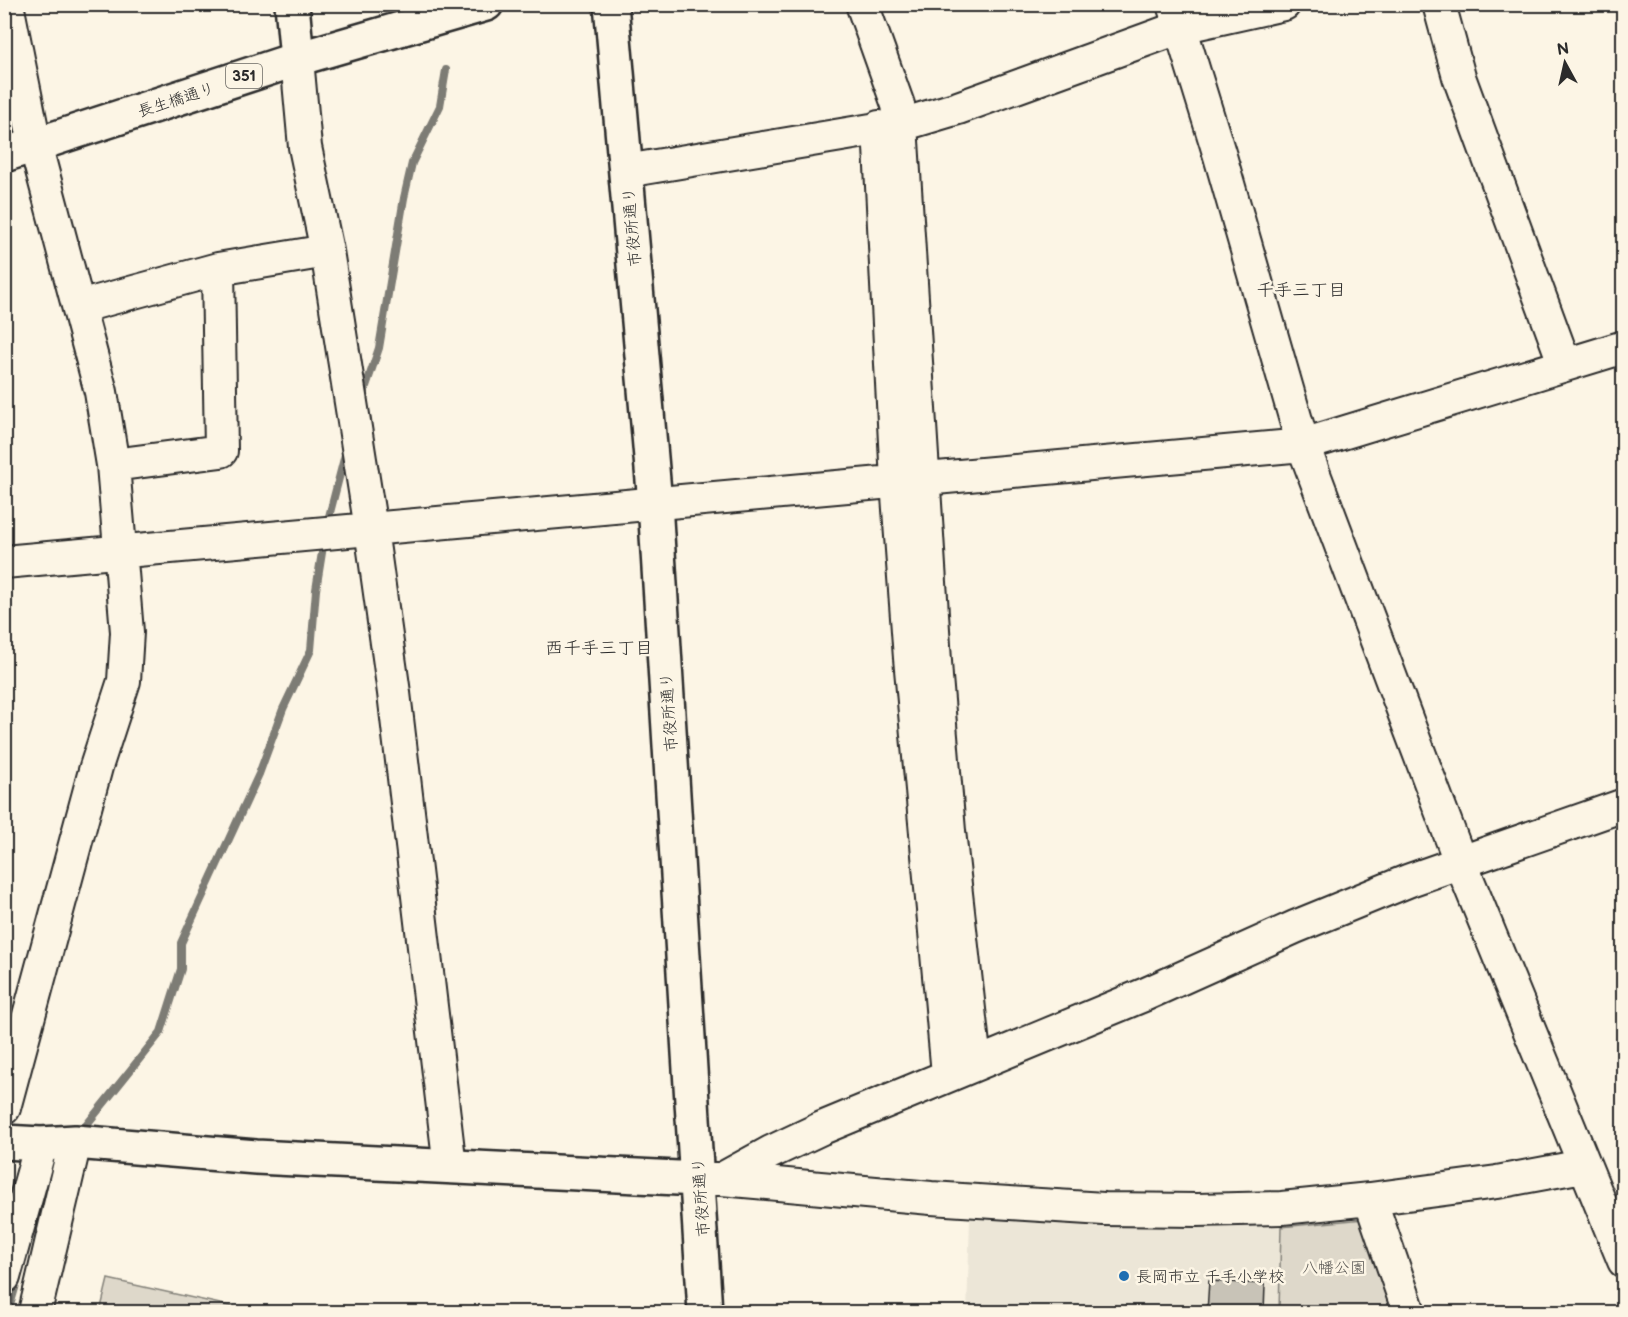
<svg xmlns="http://www.w3.org/2000/svg" width="1628" height="1317" font-family="'Balsamiq Sans','Klee One',sans-serif">
	<style>
		.built { fill: #ece6d7 }
		.green { fill: #ded8ca; stroke: #84827a; stroke-width: 1.5 }
		.lines { fill: none; stroke-linecap: round; stroke-linejoin: round }
		.stream { stroke: #7d7b74; stroke-width: 8 }
		.building { fill: #c8c3b7; stroke: #2b2b2b; stroke-width: 1.5 }
		.minor-casing { stroke: #2b2b2b; stroke-width: 36 }
		.tertiary-casing { stroke: #2b2b2b; stroke-width: 38 }
		.trunk-casing { stroke: #2b2b2b; stroke-width: 38 }
		.minor { stroke: #fcf5e5; stroke-width: 32 }
		.tertiary { stroke: #fcf5e5; stroke-width: 33 }
		.trunk { stroke: #fcf5e5; stroke-width: 33 }
		.poi-dot { fill: #1f6fb2; stroke: #fcf5e5; stroke-width: 2 }
		.labels { text-anchor: middle; stroke-width: 5; stroke-linejoin: round; paint-order: stroke }
		.shield { fill: #fcf5e5; stroke: #6a6863; stroke-width: 1.5 }
		.shield-label { font-size: 15px; font-weight: bold; fill: #2b2b2b }
		.street-label { font-size: 16px; fill: #2b2b2b; stroke: #fcf5e5 }
		.park-label { font-size: 16px; fill: #585653; stroke: #fcf5e5 }
		.poi-label { font-size: 16px; fill: #2b2b2b; stroke: #fcf5e5; text-anchor: start }
		.neighbourhood-label { font-size: 18px; fill: #2b2b2b; stroke: #fcf5e5 }
	</style>
	<rect width="100%" height="100%" fill="#fcf5e5"/>
	<filter id="ink" filterUnits="userSpaceOnUse"><feTurbulence type="fractalNoise" baseFrequency=".0167" numOctaves="2"/><feDisplacementMap in="SourceGraphic" scale="12" xChannelSelector="R" yChannelSelector="G"/><feConvolveMatrix kernelMatrix="1 2 1 2 8 2 1 2 1" color-interpolation-filters="sRGB"/></filter>
	<g filter="url(#ink)">
		<path class="built" d="M970 1219 1281 1227 1279 1312H967Z"/>
		<path class="green" d="M1364 1219 1399 1312H1279L1281 1227Z
			M108 1279 256 1312H100Z"/>
		<g class="lines">
			<path class="stream" d="M361 401 379 348 404 198 412 163 440 106 446 70
				M326 528 347 447
				M80 1133 161 1032 181 969V943L259 774 283 709 311 650 316 590 324 540
				M45 1188 57 1162
				M8 1312 18 1278"/>
		</g>
		<path class="building" d="M1209 1281 1265 1284 1264 1312H1207Z"/>
		<g class="lines">
			<defs>
				<path id="minor" d="M862 4 898 105 901 125 936 677 949 831 975 1063
					M1173 4 1220 156 1303 445 1460 861 1624 1261
					M1439 4 1459 77 1565 365
					M297 59 305 147 327 251 371 529 394 693 450 1167
					M879 127 897 482 910 658 948 1074
					M626 171 901 125 958 108 1181 27 1284 4
					M79 307 218 269 327 251
					M113 465 221 451 218 269
					M4 562 1303 445 1624 347
					M4 1108 96 767 124 681 127 632 113 465 101 392 35 144 7 4
					M698 1179H722L771 1152 822 1128 1146 994 1295 927 1410 880 1624 805
					M722 1179 931 1198 1104 1209 1197 1210 1282 1208 1370 1199 1497 1182 1583 1166
					M1370 1199 1409 1312
					M4 1277 41 1144
					M35 1312 75 1142"/>
				<path id="tertiary" d="M292 4 297 59
					M611 4 655 503 705 1312
					M4 1142 41 1144 75 1142 256 1157 698 1179"/>
				<path id="trunk" d="M4 155 297 59 486 4"/>
			</defs>
			<use href="#minor" class="minor-casing"/>
			<use href="#tertiary" class="tertiary-casing"/>
			<use href="#trunk" class="trunk-casing"/>
			<use href="#minor" class="minor"/>
			<use href="#tertiary" class="tertiary"/>
			<use href="#trunk" class="trunk"/>
		</g>
	</g>
	<circle class="poi-dot" cx="1124" cy="1276" r="6"/>
	<g class="labels">
		<rect class="shield" x="226" y="64" width="36" height="24" rx="4.5"/>
		<g class="shield-label">
			<text x="244" y="81">351</text>
		</g>
		<g class="street-label">
			<text transform="translate(176 99) rotate(-18)" y="6">長生橋通り</text>
			<text transform="translate(631 227) rotate(-95)" y="6">市役所通り</text>
			<text transform="translate(668 712) rotate(-94)" y="6">市役所通り</text>
			<text transform="translate(700 1197) rotate(-94)" y="6">市役所通り</text>
		</g>
		<g class="park-label">
			<text x="1334" y="1273">八幡公園</text>
		</g>
		<g class="poi-label">
			<text x="1136" y="1282">長岡市立 千手小学校</text>
		</g>
		<g class="neighbourhood-label">
			<text x="1301" y="296">千手三丁目</text>
			<text x="599" y="654">西千手三丁目</text>
		</g>
	</g>
	<rect width="1628" height="1317" fill="none" stroke="#fcf5e5" stroke-width="24"/>
	<rect x="12" y="12" width="1604" height="1293" fill="none" stroke="#2b2b2b" stroke-width="2" filter="url(#ink)"/>
	<g transform="translate(1565 63) rotate(352)" stroke="#fcf5e5" stroke-width="4.5" paint-order="stroke">
	<path d="M0-4.5L10 22L0 15L-10 22Z" fill="#2b2b2b"/>
	<text y="-9" font-size="16" font-weight="bold" text-anchor="middle" fill="#2b2b2b">N</text>
	</g>
</svg>
